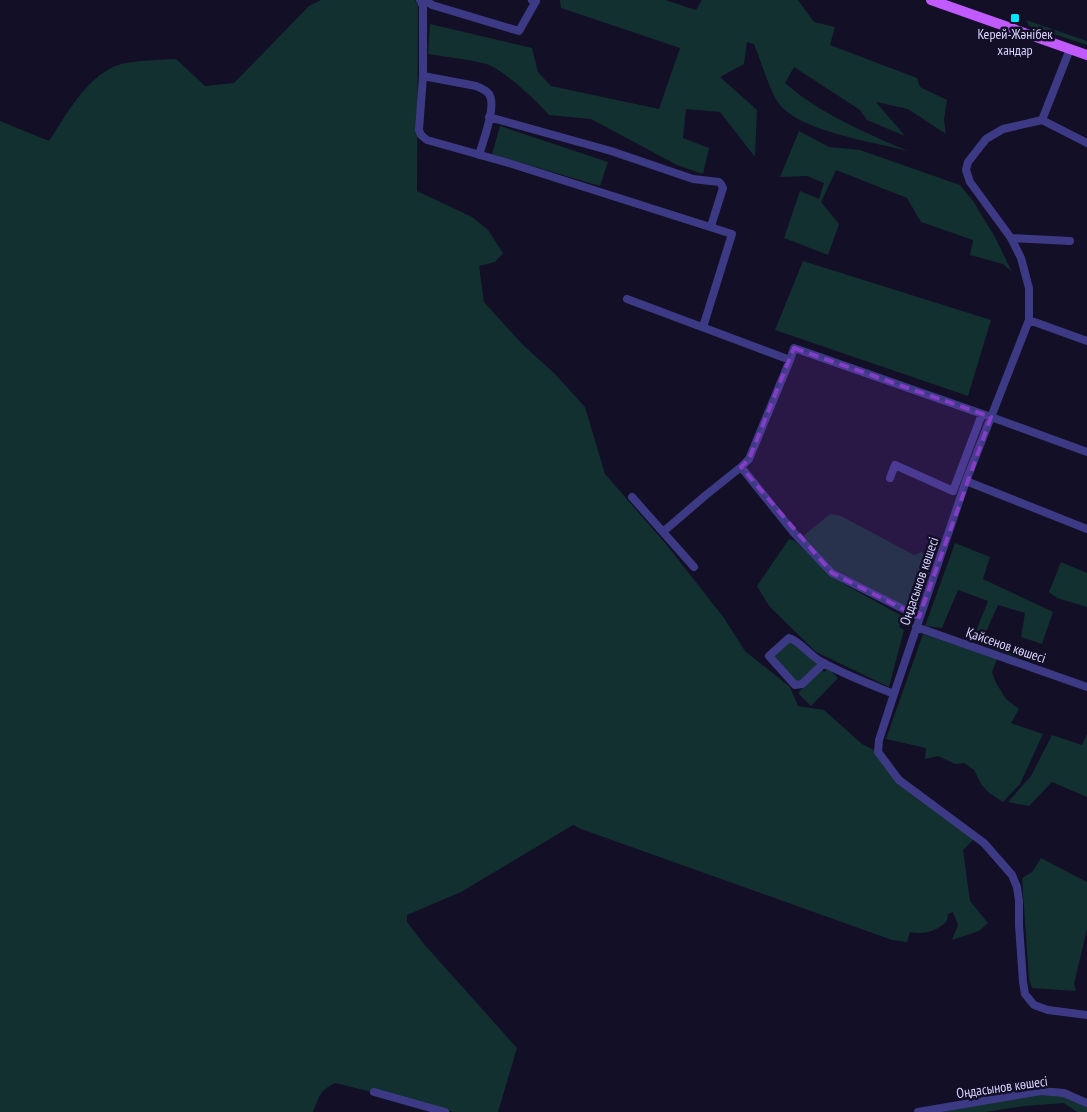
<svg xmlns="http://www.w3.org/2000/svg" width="1087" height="1112" font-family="'PT Sans Narrow',sans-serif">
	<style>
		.green { fill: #12302f }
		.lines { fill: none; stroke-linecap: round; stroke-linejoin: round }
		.minor { stroke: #3d3a85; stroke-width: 8 }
		.major { stroke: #c25bff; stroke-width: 10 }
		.marked { fill: #843dc5; fill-opacity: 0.2; stroke: #843dc5; stroke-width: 4; stroke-dasharray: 10 6; stroke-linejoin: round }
		.poi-dot { fill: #00e5ff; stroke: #130f26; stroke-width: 2 }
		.labels { text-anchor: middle; stroke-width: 5; stroke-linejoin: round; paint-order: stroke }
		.poi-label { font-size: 14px; fill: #d9d4ff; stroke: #130f26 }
		.street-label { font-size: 14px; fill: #d9d4ff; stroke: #130f26 }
	</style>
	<rect width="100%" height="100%" fill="#130f26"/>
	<path class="green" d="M321 0H415L418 6 417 191 472 217 488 230 503 253 495 262 479 266 484 302 523 345 554 373 585 407 605 474 666 544 724 618 745 651 790 687 798 706 824 710 862 744 878 752 900 780 975 838 963 850 970 901 988 923 979 931 952 940 958 925 953 912 948 914 947 921C937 931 925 935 910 932L907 942 892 940 581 829 573 825 461 892 407 915V922L424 944 517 1048 498 1112H453L335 1083C320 1090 319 1097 313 1112H0V121L49 141C67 114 82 84 111 68 125 60 160 60 176 59L205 86 234 83 309 6Z
		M560 0H665L696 10 702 0H798L814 22 835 27 830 45 917 78 920 87 947 100 944 120 946 134 908 109 876 102 905 136 867 120 860 110 794 67 785 83C817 112 868 134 908 151 874 142 796 131 777 101 768 86 761 61 754 44L747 42 744 64 720 77 757 110 755 157 720 112 686 109 683 138 709 148 703 174 677 165 591 119 549 115C537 101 503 69 486 64 467 59 447 57 428 54L430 24 532 48 538 72 551 86 659 109 680 48 561 8Z
		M1026 20 1087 41V45L1029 26Z
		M500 126 608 162 600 186 492 154Z
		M799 131 829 147 860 150 960 185 973 201 995 237 1012 272 1003 264 970 255 973 240 921 222 907 198 836 170 821 202 839 224 828 255 784 238 800 191 819 199 824 183 807 176 780 177Z
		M803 261 991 320 968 396 775 330Z
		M830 514 841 516 914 555 922 552 932 558 913 610 834 569 802 537Z
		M789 539 795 541 833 578 904 617 899 627 904 630 889 687 816 652 769 606 757 586Z
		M955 543 990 557 983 579 1053 612 1042 644 1021 637 1025 613 998 605 983 638 1019 658 972 641 988 601 958 590 942 628 925 626Z
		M1061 562 1087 573V607L1057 598 1049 592Z
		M923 634 997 659 992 672 996 683 1006 699 1019 709 1011 723 1043 734 1020 784 1003 802 988 792 981 784 974 770 964 763 955 764 938 756 925 759 926 748 886 739Z
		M790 642 816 661 817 664 801 682 794 680 773 656Z
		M828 668 838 678 811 706 798 693 822 669 824 672Z
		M1087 734V797L1052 782 1029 806 1008 802 1031 776 1052 735 1082 745Z
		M1041 858 1087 882V929L1074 984 1076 991 1032 988 1029 979 1022 878 1032 872Z
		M1047 1093 1066 1097 1087 1107V1112H1077L1064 1103 1024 1106 985 1112H941Z"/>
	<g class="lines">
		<path class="minor" d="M420 0 423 6V76L419 130 421 135 427 140 512 164 732 234 703 327
			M425 0 432 5 519 31 536 1 532 0
			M423 76 476 86C481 88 486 90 489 94 497 106 483 141 479 155
			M489 117 611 151 693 179 719 182 721 184 723 188 711 226
			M1042 120 1070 49
			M1087 143 1042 120 1003 129 986 139 968 162 966 170 970 182 1011 238 1021 258 1029 288V320L966 481 894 694 879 740 878 752 899 780 984 843 1012 875 1017 887 1019 901V925L1023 982 1025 994 1034 1005 1048 1010 1087 1015
			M1011 238 1070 241
			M627 299 790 360 794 348 991 417 1087 452
			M1029 320 1087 341
			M741 467 794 533 832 573 919 617
			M890 478 895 465 953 491 982 414
			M966 481 1087 529
			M632 497 694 567
			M664 531 706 495 741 467 749 459 790 360
			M916 627 1087 687
			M824 663 802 684 795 685 769 656 789 638C801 642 808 654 820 661 843 674 869 684 894 694
			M374 1092 445 1112
			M918 1112 1041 1091 1064 1093 1087 1103"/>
		<path class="major" d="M931 0 1087 55"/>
	</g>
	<path class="marked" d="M794 348 991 417 919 617 832 573 741 467 749 459Z"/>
	<rect class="poi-dot" x="1010" y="13" width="10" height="10" rx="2.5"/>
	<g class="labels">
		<g class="poi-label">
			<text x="1015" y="39">Керей-Жәнібек<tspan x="1015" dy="16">хандар</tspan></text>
		</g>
		<g class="street-label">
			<text transform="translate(919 581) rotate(-71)" y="5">Оңдасынов көшесі</text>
			<text transform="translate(1006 645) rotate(19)" y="5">Қайсенов көшесі</text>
			<text transform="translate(1002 1087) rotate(-8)" y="5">Оңдасынов көшесі</text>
		</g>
	</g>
</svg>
